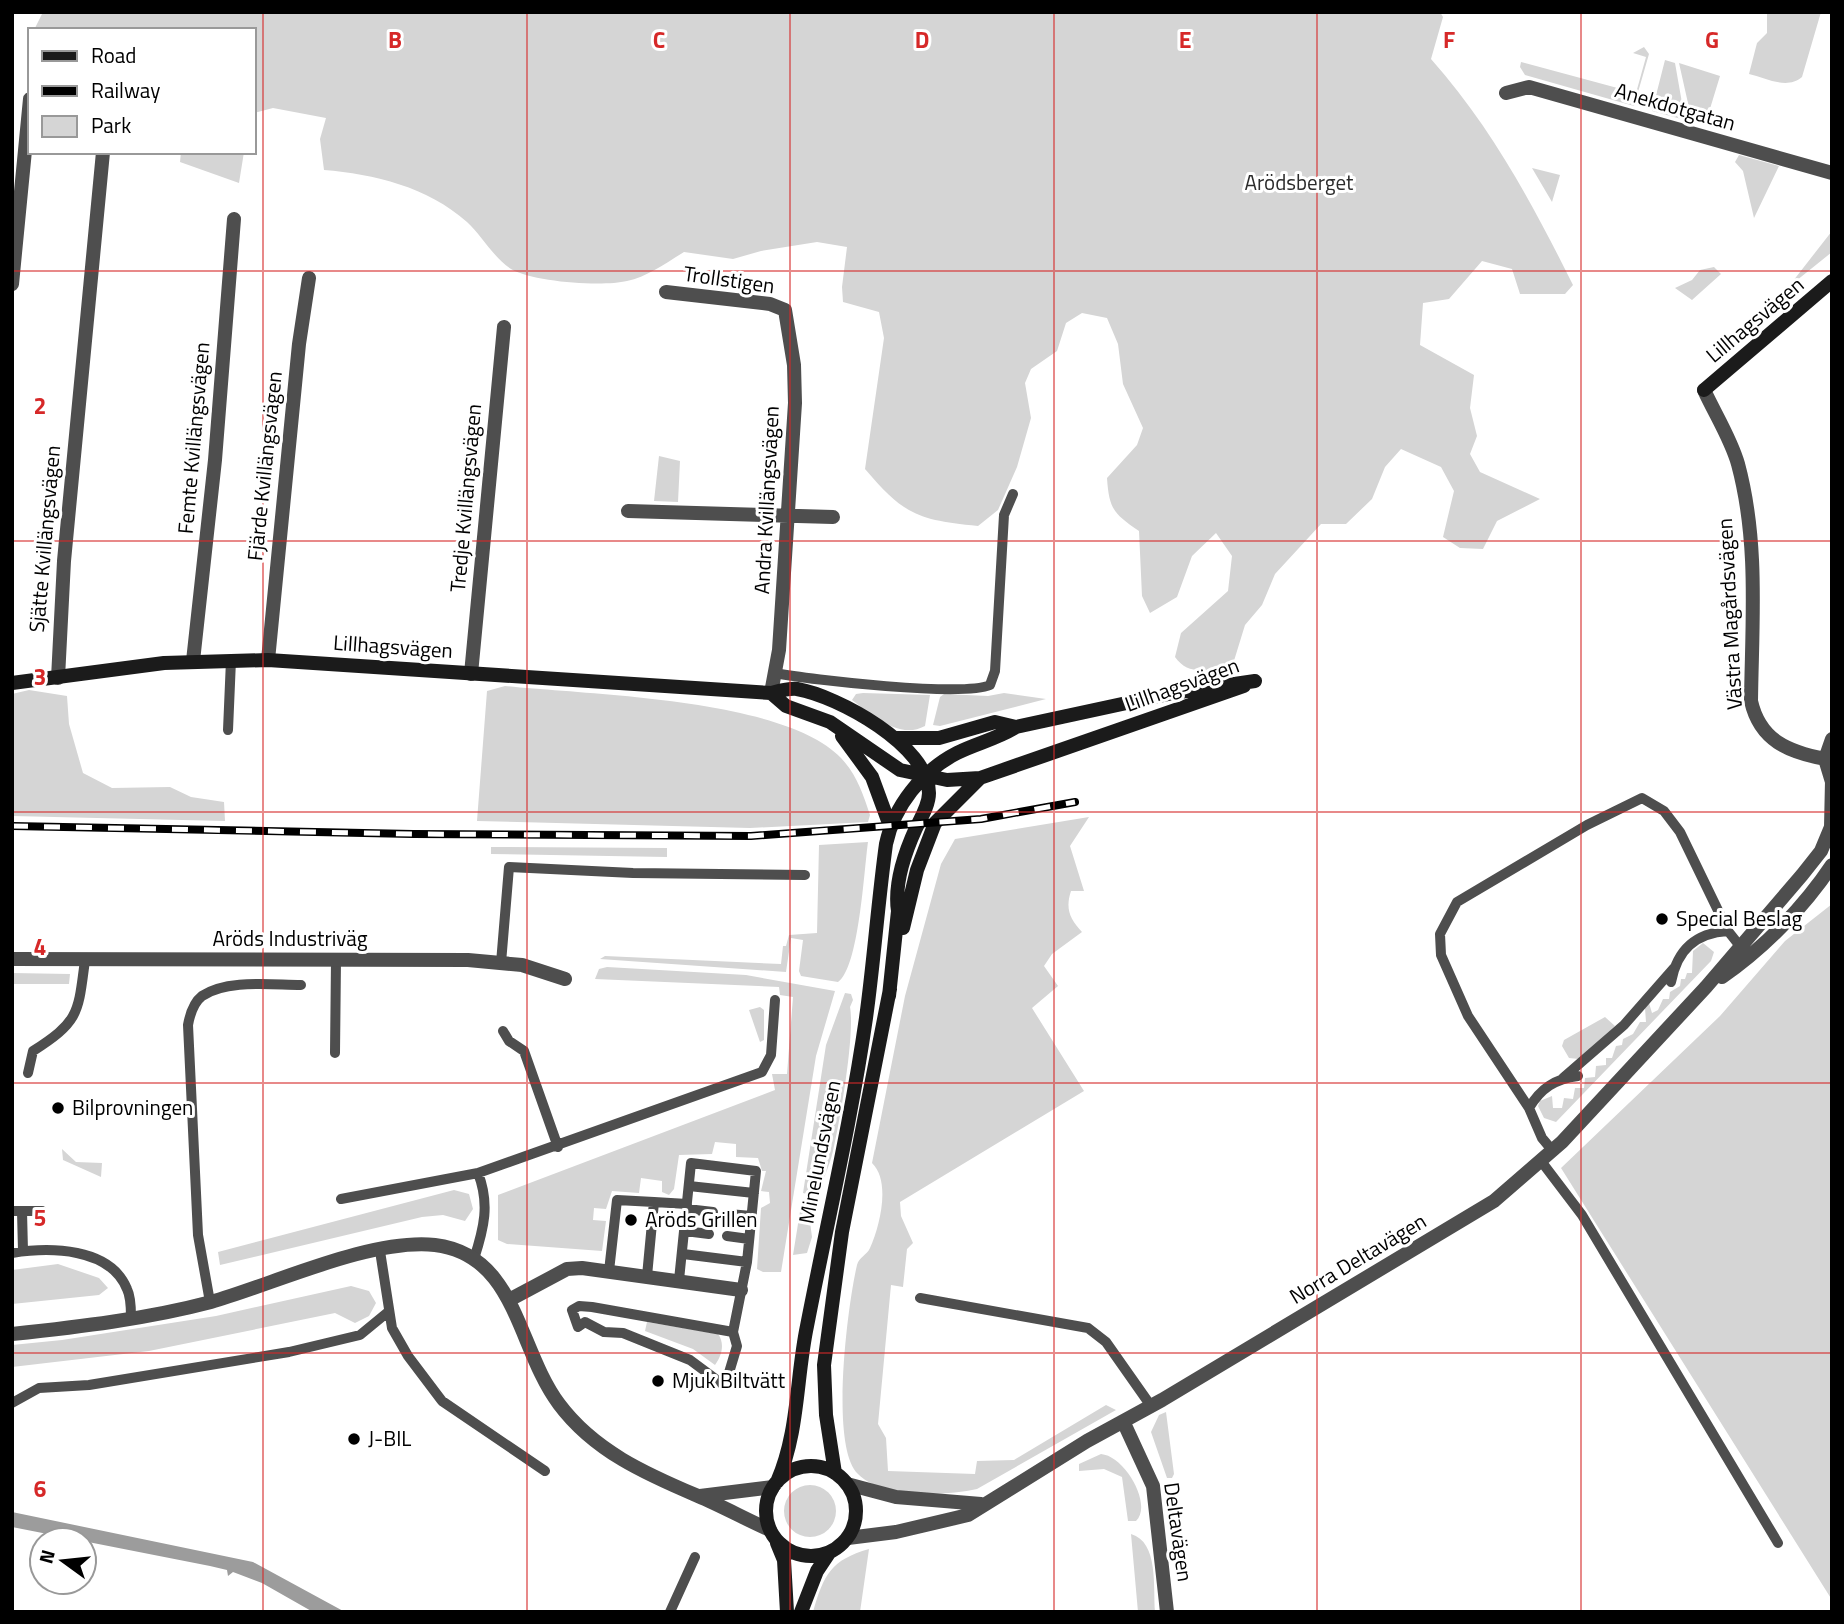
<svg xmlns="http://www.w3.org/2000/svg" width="1844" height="1624" font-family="'Titillium Web',sans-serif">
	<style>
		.green { fill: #d5d5d5 }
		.water { fill: #9c9c9c }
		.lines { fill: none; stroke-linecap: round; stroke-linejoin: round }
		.lane { stroke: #4e4e4e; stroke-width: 10 }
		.street { stroke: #4e4e4e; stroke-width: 14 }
		.secondary { stroke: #1b1b1b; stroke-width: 14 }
		.rail-casing { stroke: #000; stroke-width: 8 }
		.rail { stroke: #fff; stroke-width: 5; stroke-dasharray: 16; stroke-linecap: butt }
		.grid { fill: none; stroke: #d62828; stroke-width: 2; stroke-opacity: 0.55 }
		.poi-dot { fill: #000; stroke: #fff; stroke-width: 2.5 }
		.labels { text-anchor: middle; stroke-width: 6; stroke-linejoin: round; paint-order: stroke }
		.street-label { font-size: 21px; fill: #000; stroke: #fff }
		.park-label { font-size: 21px; fill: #2c2c2c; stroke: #fff }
		.poi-label { font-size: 21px; fill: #000; stroke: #fff; text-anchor: start }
		.grid-label { font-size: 23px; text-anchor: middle; font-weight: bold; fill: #d62828; stroke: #fff; stroke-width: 6; stroke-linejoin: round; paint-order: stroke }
	</style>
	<rect width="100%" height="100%" fill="#fff"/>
	<path class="green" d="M43 12H1440L1443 17 1431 59C1492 128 1532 203 1573 285L1565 294H1520L1512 269 1482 261 1449 299 1423 303 1420 345 1474 375 1470 408 1477 436 1470 454 1480 472 1540 499 1497 521 1483 549 1460 548 1443 537 1454 491 1441 467 1401 449 1385 467 1372 499 1346 524H1321L1275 574 1262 605 1245 625 1233 664C1211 669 1190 678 1175 657L1181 633 1228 591 1232 556 1216 533 1192 556 1177 597 1150 613 1142 596 1139 531C1114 514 1109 509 1107 478L1137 445 1143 428 1123 384 1118 344 1107 318 1082 313 1066 323 1057 351 1031 369 1025 383 1031 418 1017 467 998 510 978 526C918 520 904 515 865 469L884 338 879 312 843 302 842 287 847 247 817 242 761 251 733 259 684 252C666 263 647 277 627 281 602 287 533 282 511 269 494 258 482 236 467 222 428 187 374 174 324 170L320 139 326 118 273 108 254 113V30H34Z
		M1767 12H1821L1802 77C1787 90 1766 78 1749 74L1757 43 1767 33Z
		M1644 47 1649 54 1634 106 1525 75 1520 67 1521 62 1636 93 1646 57 1633 53Z
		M1665 60 1675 63 1685 120 1652 111Z
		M1679 63 1720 76 1709 112 1720 116 1716 128 1692 121Z
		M181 152H244L239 183 180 162Z
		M1739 155 1779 166 1754 218 1743 171 1735 162Z
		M1532 168 1560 175 1552 202Z
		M1832 231V252L1791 285 1793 281Z
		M1714 267 1721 274 1692 300 1675 288 1692 280 1700 270Z
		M659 456 680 461 678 502 654 501Z
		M505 686C589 695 784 698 841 758 857 775 863 794 870 815L868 822 750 828 477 821 487 691Z
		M29 690 67 696 69 724 83 773 112 788 170 787 191 797 224 802 225 821 12 816V694Z
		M863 693 930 695 925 726C899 740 872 715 852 700L856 694Z
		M1004 693 1046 699 940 726 933 725 940 697 944 694 988 696Z
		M1089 817 1070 846 1084 891H1071C1065 909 1070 919 1082 932L1052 954 1044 966 1058 986 1032 1008 1084 1091 900 1202 901 1216 913 1243 907 1249 903 1287 891 1285 878 1424 886 1438 888 1471 975 1474 977 1461 1014 1460 1106 1405 1116 1410 977 1489C945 1496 883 1499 858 1474 829 1446 848 1303 857 1265 859 1257 867 1255 870 1248 880 1226 891 1181 872 1163L905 996 941 864 955 839Z
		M868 842C864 870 859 968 838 982L801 976 799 971 803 940 791 938 786 972 600 959 605 956 781 964 783 946H786L789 935 817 933 819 845Z
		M491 847 667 848V857L491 854Z
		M1832 904V1600L1561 1168 1720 1016 1785 941Z
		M1703 943 1714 952 1711 961 1556 1122 1544 1118 1538 1106 1540 1101 1552 1096 1553 1108H1562L1564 1098 1573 1099 1575 1088H1584L1585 1078 1595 1077 1596 1066 1606 1065V1058H1612L1616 1046 1622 1045 1623 1039 1633 1034 1640 1022H1646L1645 1008 1649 1003 1652 1013 1658 1010 1663 999H1669L1670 992 1680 986 1681 979H1685L1687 973H1692L1693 951Z
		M607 967 746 975 835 991 816 1056 781 1272H763L757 1269 761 1208 770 1203 769 1192 761 1191 766 1171H762L758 1158 736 1157V1144L715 1142 712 1154 679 1155 674 1189 669 1195 662 1192V1181L641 1178 639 1193 612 1191 606 1209 594 1208 593 1220 606 1221 602 1251 507 1244 498 1240V1195L775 1090 772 1074H787L793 997 780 995 779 987 595 979 599 969Z
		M12 973 70 974 69 984H12Z
		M845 993 851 994 853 1000 850 1007C855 1034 840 1121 833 1151 829 1168 822 1180 819 1197L803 1193 826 1045Z
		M760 1007 764 1010V1040L760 1042 749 1010Z
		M1605 1017 1615 1026 1579 1059 1569 1058 1562 1046 1564 1040Z
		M62 1149 76 1162 102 1163 101 1177 63 1160Z
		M454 1190 469 1194 473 1209 465 1221 443 1215 422 1217 220 1265 218 1252Z
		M802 1199 815 1204 810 1222 812 1237 807 1253 793 1255Z
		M58 1264 99 1278 108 1288 99 1295 12 1304V1270Z
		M351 1286 369 1291 376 1303 369 1316 355 1323 335 1313 149 1351 12 1367V1345L62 1340 216 1316Z
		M647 1322 718 1334C725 1343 722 1356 715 1365L693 1349 645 1331Z
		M1166 1412 1174 1474 1172 1478H1167L1151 1432 1159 1415Z
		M1101 1454C1125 1456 1153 1505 1136 1521H1128L1122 1477 1104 1469 1079 1471V1464Z
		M784 1511a26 26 0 1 1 52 0a26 26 0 1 1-52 0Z
		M1131 1534C1159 1542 1153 1588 1155 1612H1138Z
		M869 1549 860 1612H813C824 1574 831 1560 869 1549Z"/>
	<path class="water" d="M12 1512 253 1562 345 1612H313L262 1583 233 1572 228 1576 227 1570 210 1566 12 1527Z"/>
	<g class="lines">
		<path class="lane" d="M775 673C811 680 963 697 990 685L995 671 1004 515 1013 494
			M228 730 231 660
			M501 963 509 867 633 873 805 875
			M1671 982C1677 950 1695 933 1728 931L1743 950
			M503 1031 509 1041 524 1051 558 1147
			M335 1053 336 960
			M28 1073 33 1051C80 1021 78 1013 85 960
			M1563 1078 1624 1025 1674 968
			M1529 1108C1541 1088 1555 1079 1578 1076
			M1552 1150 1542 1138 1529 1108 1468 1016 1441 955 1440 934 1457 902 1587 825 1642 798 1664 811 1680 832 1728 931
			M1541 1161 1582 1215 1778 1543
			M689 1186 754 1193
			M341 1199 478 1173 762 1072 771 1055 775 1000
			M654 1202 687 1204
			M687 1209 713 1212
			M12 1211H42
			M22 1211 23 1251
			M729 1214 751 1216
			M685 1231 709 1234
			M727 1236 749 1239
			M380 1251 392 1328 408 1356 442 1401 545 1471
			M12 1253C49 1247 110 1247 127 1289 131 1297 131 1308 131 1317
			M683 1254 747 1262
			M474 1259C484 1228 490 1204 478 1173
			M609 1271 617 1200 654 1202 647 1276
			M679 1280 691 1163 756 1171 747 1262 733 1332 592 1307 579 1306 572 1310 578 1327 585 1322 604 1332 623 1333 690 1360 725 1386 737 1346 733 1332
			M920 1298 1088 1328 1106 1342 1151 1406
			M210 1302 198 1235 188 1025C190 1014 193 1003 202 996 227 979 272 985 301 985
			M12 1403 39 1388 89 1385 289 1352 360 1335 388 1312
			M670 1612 695 1557"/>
		<path class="street" d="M1506 93 1529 87 1832 173
			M12 284 30 99
			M666 292 770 304 785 310 794 365 795 403 779 650 771 693
			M1704 390C1715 414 1731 439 1738 464 1759 542 1752 622 1751 701 1760 741 1789 752 1825 759
			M628 511 833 517
			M268 660 299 344 309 278
			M193 661 215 460 234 219
			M471 674 504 327
			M58 678 64 561 103 152
			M1832 739 1825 759 1832 782
			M12 959 468 960 522 965 565 979
			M1722 977C1764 948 1804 907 1832 865
			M509 1300 567 1269 582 1268 741 1290
			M12 1334C78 1327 147 1319 211 1302 274 1284 371 1238 435 1245 517 1255 517 1348 559 1404 594 1451 646 1474 698 1496 722 1506 745 1519 770 1530
			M1123 1421 1153 1486 1167 1612
			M847 1484 896 1497 981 1504
			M700 1496 773 1487
			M848 1538 896 1532 968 1515 1087 1441 1162 1400 1494 1201 1562 1142 1706 987 1802 875 1821 851 1831 827 1832 781"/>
		<path class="secondary" d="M1704 390 1832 281
			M12 683 164 663 268 660 771 693C779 691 789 688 797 689 838 696 929 746 929 793 929 805 921 818 916 828 905 852 894 884 898 911L889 996
			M771 693 786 706 830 722 900 770 947 780 980 778 1244 686
			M842 736 872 777 890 826
			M895 738H939L995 722 1016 727
			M903 928 917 870 935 823 980 778
			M766 1511a45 45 0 1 1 90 0a45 45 0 1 1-90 0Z
			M835 1473 826 1415 824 1365 842 1232 890 989
			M777 1482C799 1432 796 1378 807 1326 827 1223 851 1122 866 1018 874 960 878 902 886 844 894 806 922 771 957 753 977 743 997 739 1016 727L1173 693 1255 681
			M777 1543 784 1560 787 1612
			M801 1612 817 1571 829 1553"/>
		<defs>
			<path id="rail" d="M12 826 413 834 751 836 981 819 1075 802"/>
		</defs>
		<use href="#rail" class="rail-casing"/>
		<use href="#rail" class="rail"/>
	</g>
	<path class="grid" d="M263 12V1612M527 12V1612M790 12V1612M1054 12V1612M1317 12V1612M1581 12V1612M12 271H1832M12 541H1832M12 812H1832M12 1083H1832M12 1353H1832"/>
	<g class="poi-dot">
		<circle cx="1662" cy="919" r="7"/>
		<circle cx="58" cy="1108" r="7"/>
		<circle cx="631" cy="1220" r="7"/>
		<circle cx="658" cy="1381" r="7"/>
		<circle cx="354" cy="1439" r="7"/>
	</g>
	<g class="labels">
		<g class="street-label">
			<text transform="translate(1675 107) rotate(16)" y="7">Anekdotgatan</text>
			<text transform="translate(729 280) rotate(8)" y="7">Trollstigen</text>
			<text transform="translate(1755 320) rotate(-40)" y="7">Lillhagsvägen</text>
			<text transform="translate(194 438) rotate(-85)" y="7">Femte Kvillängsvägen</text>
			<text transform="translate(265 466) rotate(-84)" y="7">Fjärde Kvillängsvägen</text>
			<text transform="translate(466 498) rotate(-85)" y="7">Tredje Kvillängsvägen</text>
			<text transform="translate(767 500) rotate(-87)" y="7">Andra Kvillängsvägen</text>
			<text transform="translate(45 539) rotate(-85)" y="7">Sjätte Kvillängsvägen</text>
			<text transform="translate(1730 614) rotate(-93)" y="7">Västra Magårdsvägen</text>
			<text transform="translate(393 647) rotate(4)" y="7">Lillhagsvägen</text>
			<text transform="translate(1182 685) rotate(-20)" y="7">Lillhagsvägen</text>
			<text x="290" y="946">Aröds Industriväg</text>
			<text transform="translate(820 1152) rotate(-79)" y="7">Minelundsvägen</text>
			<text transform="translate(1358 1259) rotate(-31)" y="7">Norra Deltavägen</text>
			<text transform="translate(1178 1532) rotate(82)" y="7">Deltavägen</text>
		</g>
		<g class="park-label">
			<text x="1299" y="190">Arödsberget</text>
		</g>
		<g class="poi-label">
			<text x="1676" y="926">Special Beslag</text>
			<text x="72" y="1115">Bilprovningen</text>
			<text x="645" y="1227">Aröds Grillen</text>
			<text x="672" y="1388">Mjuk Biltvätt</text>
			<text x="368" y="1446">J-BIL</text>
		</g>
	</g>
	<g class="grid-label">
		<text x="395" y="48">B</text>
		<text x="659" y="48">C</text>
		<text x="922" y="48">D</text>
		<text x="1185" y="48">E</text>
		<text x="1449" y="48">F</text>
		<text x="1712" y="48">G</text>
		<text x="40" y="414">2</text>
		<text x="40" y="685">3</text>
		<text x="40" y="955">4</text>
		<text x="40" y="1226">5</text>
		<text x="40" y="1497">6</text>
	</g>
	<rect width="1844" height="1624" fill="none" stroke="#000000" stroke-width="28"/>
	<rect x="28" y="28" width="228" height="126" fill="#ffffff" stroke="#999999" stroke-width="2"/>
	<rect x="42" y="51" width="35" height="10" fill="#1b1b1b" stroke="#999999" stroke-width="2"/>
	<text x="91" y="63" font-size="21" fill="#000000">Road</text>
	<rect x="42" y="86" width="35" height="10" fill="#000000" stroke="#999999" stroke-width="2"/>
	<text x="91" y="98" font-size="21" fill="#000000">Railway</text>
	<rect x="42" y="116" width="35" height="21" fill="#d5d5d5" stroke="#999999" stroke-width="2"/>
	<text x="91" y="133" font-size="21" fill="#000000">Park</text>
	<g transform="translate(63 1561) rotate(285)"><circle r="33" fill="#ffffff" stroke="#999999" stroke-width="2"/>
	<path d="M0-5L12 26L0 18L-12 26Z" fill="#000000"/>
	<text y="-10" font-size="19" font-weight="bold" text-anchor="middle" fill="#000000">N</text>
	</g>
</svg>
